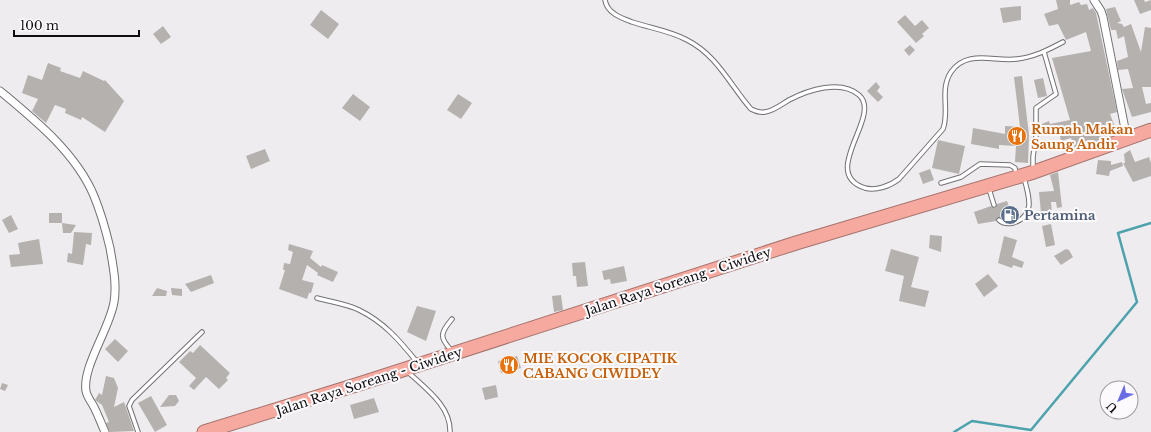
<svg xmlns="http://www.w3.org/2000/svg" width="1151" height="432" font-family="'Libre Baskerville',serif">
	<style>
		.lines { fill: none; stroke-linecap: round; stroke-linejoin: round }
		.stream { stroke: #4ca2ad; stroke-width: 2.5 }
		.building { fill: #b4b1ae }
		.lane-casing { stroke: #727073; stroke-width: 5.5 }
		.street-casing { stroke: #727073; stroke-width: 9 }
		.highway-casing { stroke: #a5736d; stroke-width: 15 }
		.lane { stroke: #fff; stroke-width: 3.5 }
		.street { stroke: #fff; stroke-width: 7 }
		.highway { stroke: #f6a99f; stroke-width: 13 }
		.labels { text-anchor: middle; stroke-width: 4; stroke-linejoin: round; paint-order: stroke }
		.food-label { font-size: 13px; font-weight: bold; fill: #c56008; stroke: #fcfafd; text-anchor: start }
		.service-label { font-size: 13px; font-weight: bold; fill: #4e5e75; stroke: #fcfafd; text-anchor: start }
		.street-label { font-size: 13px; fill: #0e0e0f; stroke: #fcfafd }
	</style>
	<rect width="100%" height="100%" fill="#efecef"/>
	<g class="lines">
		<path class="stream" d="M954 432 972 421 1031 430 1137 302 1118 233 1151 223"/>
	</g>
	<path class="building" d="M1056 0H1070V5L1079 2 1081 5 1087 4 1089 10 1093 8 1096 13 1117 112 1110 114 1115 127 1114 135 1075 149 1071 138 1061 141 1058 127 1043 134 1039 127V125L1049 121 1050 124 1070 120 1052 58 1091 51 1086 32 1066 40 1058 24 1049 26 1044 14 1058 9Z
		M1134 0H1144L1145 2 1151 0V10L1140 14Z
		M1021 6V20L1003 23 1000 8Z
		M1115 7 1121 21 1117 23 1122 24 1124 27 1131 24 1141 52 1145 27 1151 28V87H1142L1146 104 1151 103V112L1132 117 1122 89 1133 88 1128 69 1118 70 1117 61 1128 57 1124 36 1118 39 1116 30H1111L1106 9Z
		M321 10 339 24 328 39 310 25Z
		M905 15 915 26 922 20 929 28 922 34 924 36 916 43 897 22Z
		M163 26 171 37 161 44 153 34Z
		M910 45 915 50 909 56 904 50Z
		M48 63 61 68 60 71 80 78 83 71 104 81 105 80 124 101 105 132 82 117 81 120 65 113 66 109 55 105 46 123 32 111 38 99 22 93 28 75 42 80Z
		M1022 76 1029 135 1028 163 1015 162 1016 146 999 145V149L971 144 973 128 1005 134V126L1020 127 1014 77Z
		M1043 78 1047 96 1038 98 1034 80Z
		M876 82 880 87 877 91 883 97 878 102 867 91Z
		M353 94 370 107 360 121 342 108Z
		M458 94 472 103 461 119 447 110Z
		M938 140 965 146 959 174 932 168Z
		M265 149 270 161 251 169 246 156Z
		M1130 150 1135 162 1149 157 1151 163V176L1133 182 1123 163H1125L1124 154Z
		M1098 160 1111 161V165L1122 162 1123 166 1110 171 1109 176 1096 174Z
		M930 169 934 180 923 184 919 173Z
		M1058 172 1062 207 1057 208 1056 202H1051L1052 212 1041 213 1039 192 1054 191 1050 175Z
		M1007 201 1012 215 1002 219 998 217 996 221 978 224 974 212 991 206 995 208 997 204Z
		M49 213H62V223H49Z
		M11 215 18 229 9 233 2 220Z
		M62 223 76 225 71 233H63Z
		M1051 224 1055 245 1046 247 1042 226Z
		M74 232 92 233 91 245 86 244 83 265 67 262 68 253 72 254Z
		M930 235 942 236 941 252 929 248Z
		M1004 236 1017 240 1012 257 1024 262 1022 268 1013 265 1012 268 998 263Z
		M39 239 43 264 11 267 9 255 20 254 18 243Z
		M289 244 313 251 310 258 321 267 322 265 338 272 333 282 317 275 318 273 307 265 302 280 314 283 311 293H309L307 299 279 289 285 270H283L284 263 290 264 293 252 288 250Z
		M891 249 919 257 911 287 929 291 925 307 899 301 904 276 885 271Z
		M1066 249 1069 250 1073 257 1061 265 1054 256Z
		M585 262 588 286 577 287 576 276H573L572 263Z
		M624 266 627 281 611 284 610 279 604 280 602 271Z
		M988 274 998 286 984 297 975 284Z
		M211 275 214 283 191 292 185 284Z
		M157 288 167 291 166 296H152Z
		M171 288 182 289V296L172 295Z
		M561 295 563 310 554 312 552 296Z
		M417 306 436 311 426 341 407 332Z
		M115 339 128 351 118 362 105 349Z
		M200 345 230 373 226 378 228 380 219 389 206 377 194 390 189 386 196 378 179 362 190 351 193 353Z
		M517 356 521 368 501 373 498 361Z
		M106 376 114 378 118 388 114 407 124 402 134 431 110 432 106 423 109 422 102 405 95 400 99 393 102 395Z
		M2 383 8 385 5 391 0 389Z
		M496 385 498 397 485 400 482 388Z
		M169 395H176L179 401 175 406 160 407Z
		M151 396 167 425 155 432 138 403Z
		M374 398 379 412 354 419 350 405Z"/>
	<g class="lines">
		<defs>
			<path id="lane" d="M605 0C607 13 621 18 632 22 650 28 671 31 687 40 717 55 730 85 751 109 755 111 760 113 765 112 774 111 782 104 789 100 808 90 841 79 859 95 883 116 818 173 865 188 876 191 890 186 899 179L943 129C950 111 939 90 951 72 967 49 994 62 1017 59 1034 57 1048 50 1063 42
				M1033 169V157L1036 136V108L1056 94 1044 52
				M941 183 961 177 980 164 1010 165 1015 168 1016 174
				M989 189 994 205
				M999 220C1003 224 1008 224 1013 223 1036 216 1029 196 1024 178
				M317 298C331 302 347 304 359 310 384 322 400 341 417 362
				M452 351C439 338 440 333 452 319
				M408 372C425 388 451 406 450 432
				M138 432 129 406 132 400 202 332"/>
			<path id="street" d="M1094 0 1101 11 1103 17 1127 139
				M0 91C35 120 76 153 94 196 101 213 106 231 110 248 113 266 117 284 114 302 110 328 82 367 86 391 87 397 91 401 94 407 98 415 101 423 105 432"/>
			<path id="highway" d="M204 432 359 384 796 243 1034 172 1151 130"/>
		</defs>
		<use href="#lane" class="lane-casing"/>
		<use href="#street" class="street-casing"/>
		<use href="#highway" class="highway-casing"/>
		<use href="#lane" class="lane"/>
		<use href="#street" class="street"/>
		<use href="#highway" class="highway"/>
	</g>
	<defs>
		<symbol id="restaurant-disc" viewBox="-11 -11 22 22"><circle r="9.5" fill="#e8710a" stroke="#fcfafd"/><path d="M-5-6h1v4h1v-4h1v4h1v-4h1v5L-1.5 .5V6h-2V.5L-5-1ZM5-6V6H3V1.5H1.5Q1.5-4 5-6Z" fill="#fff"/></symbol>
		<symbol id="fuel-disc" viewBox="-11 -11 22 22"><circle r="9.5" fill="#5c6f8a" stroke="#fcfafd"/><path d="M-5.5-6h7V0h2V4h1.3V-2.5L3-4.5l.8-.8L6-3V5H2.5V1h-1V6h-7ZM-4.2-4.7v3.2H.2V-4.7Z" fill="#fff"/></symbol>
	</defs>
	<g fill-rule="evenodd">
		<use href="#restaurant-disc" x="1006" y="125" width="22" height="22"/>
		<use href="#fuel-disc" x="999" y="204" width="22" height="22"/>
		<use href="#restaurant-disc" x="498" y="354" width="22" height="22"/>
	</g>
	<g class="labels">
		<g class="food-label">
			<text x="1031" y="134">Rumah Makan<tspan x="1031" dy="15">Saung Andir</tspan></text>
			<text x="523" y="363">MIE KOCOK CIPATIK<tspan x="523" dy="15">CABANG CIWIDEY</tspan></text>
		</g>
		<g class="service-label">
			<text x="1024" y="220">Pertamina</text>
		</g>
		<g class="street-label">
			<text transform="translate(678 281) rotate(-18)" y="5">Jalan Raya Soreang - Ciwidey</text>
			<text transform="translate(369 381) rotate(-18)" y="5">Jalan Raya Soreang - Ciwidey</text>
		</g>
	</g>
	<g transform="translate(1119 400) rotate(224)"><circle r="19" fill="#fcfafd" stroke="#9d9c9e"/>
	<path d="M0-3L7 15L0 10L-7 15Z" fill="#696ce5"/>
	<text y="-6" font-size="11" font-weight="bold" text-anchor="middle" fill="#0e0e0f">U</text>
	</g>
	<path d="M14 30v6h125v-6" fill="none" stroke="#0e0e0f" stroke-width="2"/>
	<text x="20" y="30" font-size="12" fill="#0e0e0f" stroke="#fcfafd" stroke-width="3" paint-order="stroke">100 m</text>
</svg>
